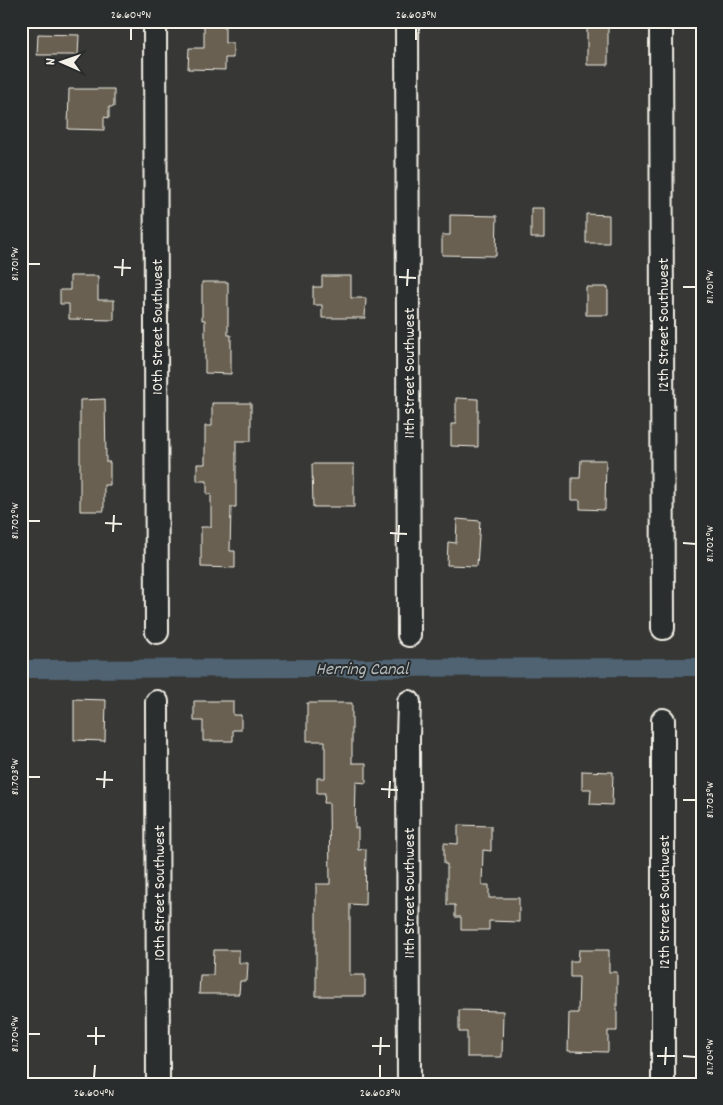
<svg xmlns="http://www.w3.org/2000/svg" width="723" height="1105" font-family="Dekko,sans-serif">
	<style>
		.lines { fill: none; stroke-linecap: round; stroke-linejoin: round }
		.canal { stroke: #4f6373; stroke-width: 18 }
		.building { fill: #696051; stroke: #f4f1e8 }
		.minor-casing { stroke: #f4f1e8; stroke-width: 26 }
		.minor { stroke: #2a2d2e; stroke-width: 22 }
		.ticks { fill: none; stroke: #f4f1e8; stroke-width: 2 }
		.labels { text-anchor: middle; stroke-width: 4; stroke-linejoin: round; paint-order: stroke }
		.street-label { font-size: 16px; fill: #f4f1e8; stroke: #2a2d2e }
		.water-label { font-size: 18px; font-style: italic; fill: #b2b8b9; stroke: #2a2d2e }
		.neatline { fill: none; stroke: #f4f1e8; stroke-width: 2 }
		.ticks-label { font-size: 12px; text-anchor: middle; fill: #f4f1e8 }
	</style>
	<rect width="100%" height="100%" fill="#373735"/>
	<filter id="ink" filterUnits="userSpaceOnUse"><feTurbulence type="fractalNoise" baseFrequency=".02" numOctaves="2"/><feDisplacementMap in="SourceGraphic" scale="10" xChannelSelector="R" yChannelSelector="G"/><feConvolveMatrix kernelMatrix="1 2 1 2 8 2 1 2 1" color-interpolation-filters="sRGB"/></filter>
	<g filter="url(#ink)">
		<g class="lines">
			<path class="canal" d="M21 669 702 667"/>
		</g>
		<path class="building" d="M204 26H225V43H233V58H225V70L188 69 189 48H204Z
			M587 26H608V65H587Z
			M38 34 79 35 78 55H37Z
			M69 89H114V107H109V118L104 117V130L68 129Z
			M531 208H544V238H531Z
			M586 214 609 215V243H586Z
			M450 215 497 216 496 256 442 255V235H450Z
			M70 276H98V300H114V320L69 319V304H60V290H70Z
			M322 276H351V298H366L365 318H322V305H313V287H322Z
			M202 282H228V335H231V374L205 373V320H202Z
			M586 287H608V315H586Z
			M456 398 478 399V447L451 446V424H456Z
			M105 399 106 462H110V485H104V511H80V400Z
			M212 403H251V441H236V507H231L230 551H235V568L201 567V527H211V494H207V481H197V464H205V426H212Z
			M581 460H606L605 510 580 509V500H572V478H580Z
			M312 464H354V507H313Z
			M457 519 480 521 477 566 447 565 448 542 456 543Z
			M74 699 106 700 105 741 74 740Z
			M194 701H233V715H241V730H233V741H203V721H194Z
			M307 703H352V763H366V783L356 782 355 828H358V850L366 849 365 905 350 904V975H365V996H316V884H330L329 803H324L325 793H317V778H325V741H307Z
			M582 771 613 772 612 805 590 804 591 789H582Z
			M458 825 491 826V851L483 850 482 885H489V898H519V922L489 921V930H461V917H455V905H447V864H444V843L458 844Z
			M214 950H239V963H248L247 981H240L239 994H199L200 975H213Z
			M579 950H609V972H617V1031H608V1052L568 1051 569 1013H578L579 977H570V961H578Z
			M459 1010 503 1011 502 1057H467V1032H459Z"/>
		<g class="lines">
			<defs>
				<path id="minor" d="M155 21 157 632
					M407 21 409 635
					M661 21 663 628
					M157 702 158 1084
					M409 702 408 738 409 1084
					M663 720V1084"/>
			</defs>
			<use href="#minor" class="minor-casing"/>
			<use href="#minor" class="minor"/>
		</g>
	</g>
	<path class="ticks" d="M131 40V28M416 40V28M28 264H40M114 267 131 268M122 276 123 259M399 277 416 278M407 286 408 269M683 287H696M28 521H40M105 523 122 524M113 532 114 515M390 533 407 534M398 542 399 525M683 543 696 544M28 777H40M96 779 113 780M104 788 105 771M381 789 398 790M389 798 390 781M683 800H696M28 1034H40M87 1036H105M96 1045V1027M372 1046H390M380 1055 381 1037M657 1056H675M683 1056 696 1057M665 1065 666 1047M94 1078 95 1065M380 1078V1065"/>
	<g class="labels">
		<g class="street-label">
			<text transform="translate(662 325) rotate(-90)" y="6">12th Street Southwest</text>
			<text transform="translate(156 327) rotate(-90)" y="6">10th Street Southwest</text>
			<text transform="translate(408 373) rotate(-90)" y="6">11th Street Southwest</text>
			<text transform="translate(158 893) rotate(-90)" y="6">10th Street Southwest</text>
			<text transform="translate(408 893) rotate(-90)" y="6">11th Street Southwest</text>
			<text transform="translate(663 902) rotate(-90)" y="6">12th Street Southwest</text>
		</g>
		<g class="water-label">
			<text x="362" y="674">Herring Canal</text>
		</g>
	</g>
	<rect width="723" height="1105" fill="none" stroke="#2a2d2e" stroke-width="55"/>
	<g transform="translate(62 62) rotate(272)" stroke="#2a2d2e" stroke-width="4" paint-order="stroke">
	<path d="M0-4L9 19L0 12L-9 19Z" fill="#f4f1e8"/>
	<text y="-8" font-size="14" font-weight="bold" text-anchor="middle" fill="#f4f1e8">N</text>
	</g>
	<rect x="28" y="28" width="668" height="1050" class="neatline"/>
	<g class="ticks-label">
		<text x="131" y="18">26.604°N</text>
		<text x="416" y="18">26.603°N</text>
		<text transform="translate(14 264) rotate(-90)" y="4">81.701°W</text>
		<text transform="translate(709 287) rotate(-90)" y="4">81.701°W</text>
		<text transform="translate(14 521) rotate(-90)" y="4">81.702°W</text>
		<text transform="translate(709 544) rotate(-90)" y="4">81.702°W</text>
		<text transform="translate(14 777) rotate(-90)" y="4">81.703°W</text>
		<text transform="translate(709 800) rotate(-90)" y="4">81.703°W</text>
		<text transform="translate(14 1034) rotate(-90)" y="4">81.704°W</text>
		<text transform="translate(709 1057) rotate(-90)" y="4">81.704°W</text>
		<text x="94" y="1096">26.604°N</text>
		<text x="380" y="1096">26.603°N</text>
	</g>
</svg>
